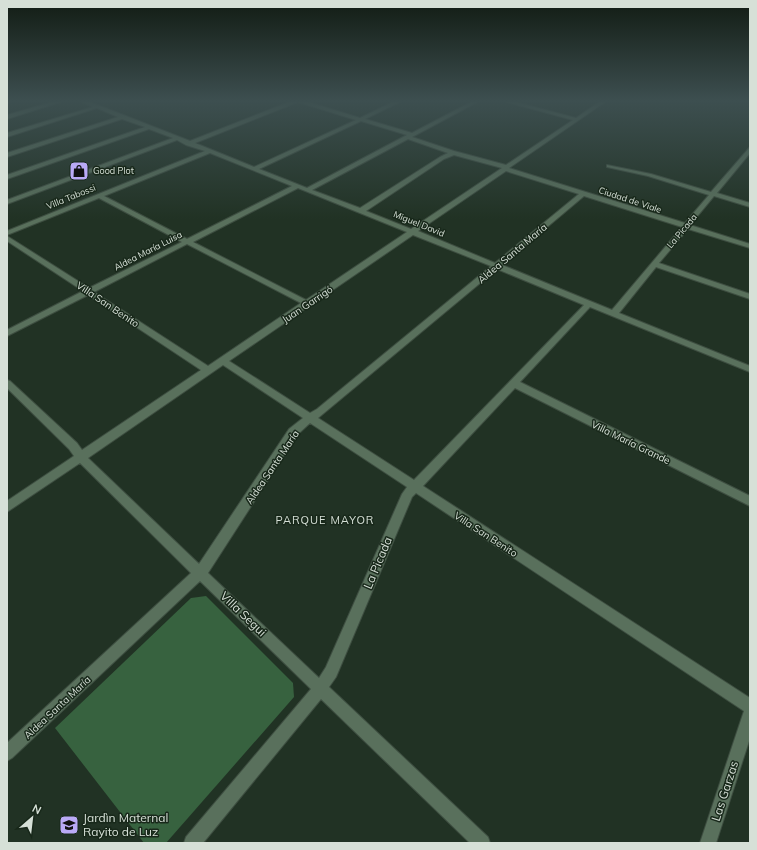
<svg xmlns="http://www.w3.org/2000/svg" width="757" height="850" font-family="Mulish,sans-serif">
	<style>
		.green { fill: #37623f }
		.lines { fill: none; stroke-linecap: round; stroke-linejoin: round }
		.minor-casing { stroke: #3e4e41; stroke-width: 2 }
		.minor { fill: #59705c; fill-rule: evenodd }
		.labels { text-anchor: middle; stroke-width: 3; stroke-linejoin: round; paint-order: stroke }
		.far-poi-label { font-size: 9px; fill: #d6e0d7; stroke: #18281a; text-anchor: start }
		.far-street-label { font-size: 9px; fill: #d6e0d7; stroke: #18281a }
		.street-label { font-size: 10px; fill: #d6e0d7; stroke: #18281a }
		.neighbourhood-label { font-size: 11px; letter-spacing: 1px; fill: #d6e0d7; stroke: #18281a }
		.near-street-label { font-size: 12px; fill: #d6e0d7; stroke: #18281a }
		.near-poi-label { font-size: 12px; fill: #d6e0d7; stroke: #18281a; text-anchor: start }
	</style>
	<rect width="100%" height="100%" fill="#213224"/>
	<path class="green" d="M206 596 293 683 294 697 166 843H144L55 728 191 598Z"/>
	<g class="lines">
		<defs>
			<path id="minor" d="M7 100H15L7 103Z
				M59 100H67L7 119V115Z
				M78 100H85L190 141 294 100H302L360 118 397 100H404L365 119 412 133 475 100H481L412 137 454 151 506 165 573 120 499 100H508L576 118 602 100H608L509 168 685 223 709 195 648 176 607 167V165L651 174 711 192 750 147V153L717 193 750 203V207L714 196 690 225 750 244V248L688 229 659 263 750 294V299L656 267 619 313 750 366V372L590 307 520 382 750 496V506L515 388 423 486 750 698V738L716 843H700L744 711 416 493 412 497 336 677 329 687 488 837 490 843H470L321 699 203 843H184L186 837 311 689 200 581 12 758 7 761V743L191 573 80 463 7 512V501L74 456 69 449 7 388V380L10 381 77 443 82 450 201 370 88 295 7 336V330L83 291 7 241V236L89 288 182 242 99 198 7 235V231L205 151 186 145 177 140 7 204V200L173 138 149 129 7 179V175L145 127 122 119 7 157V153L118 117 97 108 7 137V133L93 107ZM298 102 356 120 254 167 195 143ZM361 121 407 135 307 188 259 169ZM408 139 448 153 440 157 360 208 312 190ZM210 153 292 186 187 239 104 196ZM454 155 502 168 411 229 366 211 444 159ZM506 171 579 194 495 263 418 231ZM298 188 407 232 306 300 193 242ZM584 196 682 227 612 310 502 265ZM413 235 491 266 317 409 310 413 229 361ZM187 244 301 303 208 366 94 292ZM497 269 584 305 414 480 318 418ZM223 365 303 418 289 429 199 564 88 458ZM310 423 407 487 402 494 326 667 319 678 208 573 297 435Z"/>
		</defs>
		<use href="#minor" class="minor-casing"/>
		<use href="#minor" class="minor"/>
	</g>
	<linearGradient id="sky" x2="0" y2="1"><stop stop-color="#121c14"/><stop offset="0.46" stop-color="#3d4f50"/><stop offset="1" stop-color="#3d4f50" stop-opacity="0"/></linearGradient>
	<rect width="757" height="219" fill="url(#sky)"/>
	<defs>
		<symbol id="shop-square" viewBox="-11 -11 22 22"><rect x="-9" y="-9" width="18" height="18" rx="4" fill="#baaaf6" stroke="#18281a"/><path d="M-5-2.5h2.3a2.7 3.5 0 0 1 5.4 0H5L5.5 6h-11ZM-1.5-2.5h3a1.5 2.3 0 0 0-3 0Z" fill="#111"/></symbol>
		<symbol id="school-square" viewBox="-11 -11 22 22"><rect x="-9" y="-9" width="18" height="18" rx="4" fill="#baaaf6" stroke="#18281a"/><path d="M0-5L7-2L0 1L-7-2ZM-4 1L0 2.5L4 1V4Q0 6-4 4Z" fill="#111"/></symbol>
	</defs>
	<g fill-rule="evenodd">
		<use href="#shop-square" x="68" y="160" width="22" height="22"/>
		<use href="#school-square" x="58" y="814" width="22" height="22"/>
	</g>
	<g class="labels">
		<g class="far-poi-label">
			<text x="93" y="174">Good Plot</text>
		</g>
		<g class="far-street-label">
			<text transform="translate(71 197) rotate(-22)" y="3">Villa Tabossi</text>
			<text transform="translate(630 200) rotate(18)" y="3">Ciudad de Viale</text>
			<text transform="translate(419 224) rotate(22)" y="3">Miguel David</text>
			<text transform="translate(682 231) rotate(-50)" y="3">La Picada</text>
			<text transform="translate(148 251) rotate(-27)" y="3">Aldea María Luisa</text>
		</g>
		<g class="street-label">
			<text transform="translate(512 253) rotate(-40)" y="4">Aldea Santa María</text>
			<text transform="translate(108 304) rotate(34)" y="4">Villa San Benito</text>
			<text transform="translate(307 304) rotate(-34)" y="4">Juan Garrigó</text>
			<text transform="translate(631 442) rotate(26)" y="4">Villa María Grande</text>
			<text transform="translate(272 467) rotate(-56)" y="4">Aldea Santa María</text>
			<text transform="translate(486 534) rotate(33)" y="4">Villa San Benito</text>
			<text transform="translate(57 707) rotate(-43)" y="4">Aldea Santa María</text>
		</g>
		<g class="neighbourhood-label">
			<text x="325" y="524">PARQUE MAYOR</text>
		</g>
		<g class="near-street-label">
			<text transform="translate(378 563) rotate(-67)" y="4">La Picada</text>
			<text transform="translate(243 614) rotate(44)" y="4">Villa Segui</text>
			<text transform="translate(725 791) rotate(-72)" y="4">Las Garzas</text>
		</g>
		<g class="near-poi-label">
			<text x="83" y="822">Jardìn Maternal<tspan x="83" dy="14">Rayito de Luz</tspan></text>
		</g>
	</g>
	<rect width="757" height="850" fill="none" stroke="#d6e0d7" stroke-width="16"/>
	<g transform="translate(32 818) rotate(28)" stroke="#18281a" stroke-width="3" paint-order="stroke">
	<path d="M0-3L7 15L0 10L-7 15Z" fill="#d6e0d7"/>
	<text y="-6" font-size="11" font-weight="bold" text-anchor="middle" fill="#d6e0d7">N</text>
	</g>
</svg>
